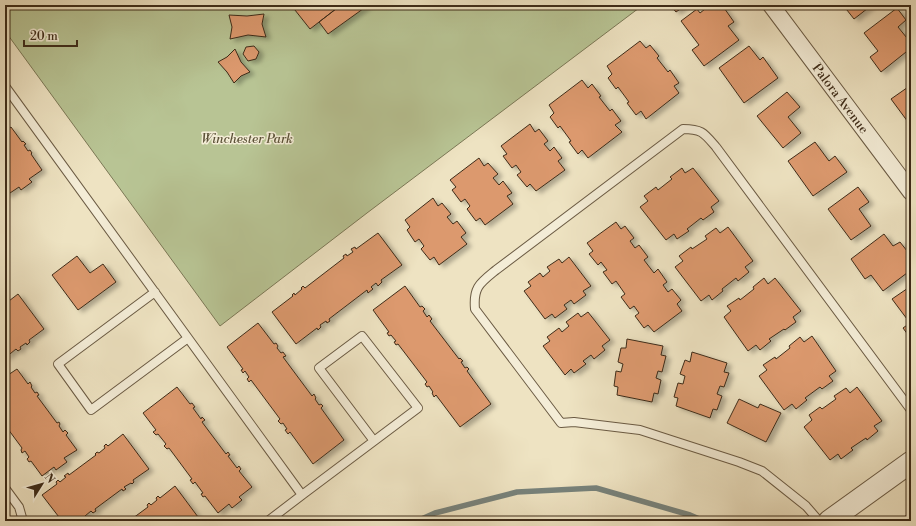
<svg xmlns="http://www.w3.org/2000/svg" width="916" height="526" font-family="'Libre Bodoni',serif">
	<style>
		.green { fill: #b8c494; stroke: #7b7856 }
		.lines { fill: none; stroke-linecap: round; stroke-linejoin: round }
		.stream { stroke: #77827b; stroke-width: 5.5 }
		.building { fill: #dc996e; stroke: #3e2c19; filter: url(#shadow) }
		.service-casing { stroke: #6a5a43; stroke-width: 10 }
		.minor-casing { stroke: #6a5a43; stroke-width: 18 }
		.tertiary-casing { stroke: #6a5a43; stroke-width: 23 }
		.service { stroke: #f4edd7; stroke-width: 8 }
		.minor { stroke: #f4edd7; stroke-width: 16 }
		.tertiary { stroke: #f4edd7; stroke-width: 21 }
		.labels { text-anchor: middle; stroke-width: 3; stroke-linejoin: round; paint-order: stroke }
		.street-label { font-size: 13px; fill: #3e2c19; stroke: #f4edd7 }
		.park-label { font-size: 13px; font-style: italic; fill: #5c5238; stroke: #f4edd7 }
	</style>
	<defs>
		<filter id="shadow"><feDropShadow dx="4.5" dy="2.5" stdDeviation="2" flood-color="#0004"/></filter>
	</defs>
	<rect width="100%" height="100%" fill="#eee3c2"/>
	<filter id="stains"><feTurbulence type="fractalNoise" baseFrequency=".005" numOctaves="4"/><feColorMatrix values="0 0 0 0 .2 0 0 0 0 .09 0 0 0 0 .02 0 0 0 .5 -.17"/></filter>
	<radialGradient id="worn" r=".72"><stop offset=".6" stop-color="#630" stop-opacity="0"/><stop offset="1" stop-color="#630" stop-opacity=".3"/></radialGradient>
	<path class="green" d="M5 5H643L367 213 220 326 5 31Z"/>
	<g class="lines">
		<path class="stream" d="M417 521 435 513 517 492 596 488 690 515 704 521"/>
	</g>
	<path class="building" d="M291 5H341L310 29Z
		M341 5H367V6L328 34 319 22Z
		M670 5H686L676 12Z
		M710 5H722L734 22 728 26 739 40 704 66 692 50 699 45 681 21 697 9 700 13Z
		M843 5H872L854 19Z
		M897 8 906 20 898 27 911 43V48L881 72 870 57 878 51 864 33Z
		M264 14 262 24 266 37 248 35 230 39 232 27 229 15 247 16Z
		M640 41 646 48 650 45 659 56 657 58 668 72 670 70 679 83 674 86 679 93 646 119 641 111 636 115 627 103 629 102 618 87 616 89 608 78 612 74 607 66Z
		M254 46 259 52 256 59 248 61 243 54 246 47Z
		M749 46 760 60 763 57 778 78 744 103 719 68Z
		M235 49 241 62 250 72 241 76 234 83 227 72 218 62 227 57Z
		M582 80 588 88 592 84 601 96 599 97 610 111 612 109 621 121 615 125 622 132 588 158 582 150 578 154 569 142 571 141 560 126 558 128 550 117 554 113 549 105Z
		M911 85V120L908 122 891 99Z
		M787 92 800 107 788 117 801 133 783 148 757 116Z
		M530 124 535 132 539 129 548 141 544 144 550 151 554 147 562 158 558 161 565 170 536 191 530 184 527 187 517 175 521 172 516 165 512 168 503 156 507 154 501 146Z
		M11 127 22 142 23 141 26 144 24 145 28 151 30 150 32 153 31 154 42 170 29 179 32 182 21 190 19 187 7 195 5 192V131Z
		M815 142 829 161 835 156 847 172 813 196 788 161Z
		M479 158 484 166 488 163 498 174 493 178 499 185 503 181 512 193 507 196 513 204 485 225 480 218 476 221 467 209 470 206 465 199 461 202 452 190 456 187 450 180Z
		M682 168 685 173 693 168 719 201 711 207 714 212 703 220 701 218 687 229 689 231 677 239 674 234 666 240 640 207 648 201 644 196 656 187 658 190 672 179 670 177Z
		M858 187 869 202 859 209 871 226 851 240 828 209Z
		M433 198 438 206 442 203 451 214 447 217 453 224 457 221 466 233 461 237 467 244 439 265 434 257 430 260 421 249 424 246 419 239 415 242 407 230 410 227 405 220Z
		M616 222 621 229 625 226 634 238 630 241 635 248 639 245 648 257 644 260 654 273 658 269 667 282 663 285 668 292 672 289 681 300 677 304 682 311 654 332 648 325 644 328 635 316 639 313 634 306 630 309 621 297 625 294 616 281 612 284 603 272 607 270 601 262 598 265 589 254 593 251 587 243Z
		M728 227 753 261 745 267 749 272 738 281 736 278 722 289 723 291 712 300 709 295 701 301 675 267 683 261 679 256 691 247 692 249 707 239 705 236 716 228 720 233Z
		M378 233 402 265 381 280 382 282 378 286 376 283 371 287 373 289 368 293 367 290 329 319 330 321 327 323 326 321 320 325 321 327 318 330 317 328 296 344 272 312 293 296 292 295 294 293 295 295 302 289 301 288 303 286 305 288 344 258 343 256 346 254 347 256 353 252 351 249 355 247 356 249Z
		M884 234 893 246 900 242 911 256V270L883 291 871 275 865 279 851 259Z
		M77 256 90 273 103 264 116 282 78 310 52 275Z
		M569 257 591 286 583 291 586 295 574 304 571 300 564 305 567 309 555 318 552 314 545 319 524 291 531 286 528 282 540 273 543 277 550 271 547 267 559 259 562 263Z
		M764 278 768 284 775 278 801 311 793 317 796 322 785 330 784 329 769 339 771 341 760 350 756 345 748 351 724 317 731 311 727 306 739 298 740 300 754 289 753 287Z
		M405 286 420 307 422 306 425 309 423 311 427 317 429 315 432 319 430 321 459 359 460 358 463 361 461 362 465 368 467 367 469 369 467 371 491 404 460 427 436 395 434 397 432 393 433 392 429 386 427 387 425 384 427 382 398 344 396 345 394 342 396 341 391 335 389 336 387 333 389 332 373 310Z
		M911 286V339L903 328 910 323 892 299Z
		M18 294 44 329 29 340 30 342 27 345 26 343 20 347 21 349 18 351 16 349 5 358V304Z
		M588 312 610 340 602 346 605 350 594 359 591 355 583 361 586 364 574 373 571 369 565 375 543 346 550 341 547 337 559 328 562 332 569 326 566 322 578 313 581 317Z
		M258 323 274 344 276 343 278 346 277 348 281 353 283 352 286 356 283 357 312 396 314 394 316 398 315 399 319 405 321 404 323 406 321 408 344 440 313 464 290 432 288 434 285 430 287 429 283 423 281 424 278 421 280 419 251 380 249 382 247 379 249 377 245 371 243 373 241 370 243 369 227 347Z
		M812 336 836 371 829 376 833 381 822 389 820 387 805 398 807 400 796 409 792 404 784 410 759 376 767 370 763 365 775 357 776 359 790 348 789 346 800 337 804 342Z
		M627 339 663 346 661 355 666 356 662 372 658 371 656 378 661 380 658 394 654 393 652 402 617 395 618 387 614 386 616 371 621 372 623 364 618 362 621 348H626Z
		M692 352 727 363 724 372 729 373 724 387 720 386 717 394 722 396 717 410 713 409 710 418 676 406 678 398 674 397 678 383 683 384 685 376 680 374 685 360 690 362Z
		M17 369 28 384 30 382 32 386 31 387 35 393 37 392 39 395 37 396 57 423 59 422 60 424 59 426 63 432 65 430 68 433 66 435 77 450 64 458 67 462 56 470 54 467 42 476 31 461 29 462 27 459 29 457 25 451 22 453 21 450 22 448 5 425V377Z
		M177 387 190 404 192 403 195 407 193 408 201 419 202 417 205 420 202 422 226 454 228 452 230 455 228 456 237 468 239 466 241 469 239 471 252 487 239 497 242 500 232 508 229 504 218 513 205 496 203 497 201 494 203 493 195 482 193 484 190 480 192 479 169 448 167 449 164 446 166 444 158 434 156 435 153 432 156 430 143 413Z
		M857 387 882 421 874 426 878 431 867 440 866 438 851 448 853 450 841 459 838 454 830 460 804 427 812 420 809 415 820 407 822 409 836 399 834 396 846 388 850 393Z
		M739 399 758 408 760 404 781 413 766 442 727 423Z
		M123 434 149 469 133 480 134 482 132 484 131 483 124 487 126 489 123 491 122 489 95 509 96 511 93 513 91 511 85 516 86 518 84 519 83 517 78 521H62L42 495 57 484 56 482 58 480 60 482 66 477 64 476 68 473 69 475 96 455 95 454 97 452 99 453 105 448 104 446 106 444 108 446Z
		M175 486 201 521H129L148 507 147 505 149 503 151 505 157 500 156 498 158 496 160 498Z
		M911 509V521H902Z"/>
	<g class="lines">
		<defs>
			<path id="service" d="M5 86 302 495 268 521
				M155 292 58 364 91 410 188 338
				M5 488 19 507 23 521
				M302 495 418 408 362 336 319 368 374 441
				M819 521 806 506 762 471 739 462 640 430 574 422 561 423 475 309C473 287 480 283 496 270L683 129C702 129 704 133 716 147L911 410"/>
			<path id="minor" d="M771 5 911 192"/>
			<path id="tertiary" d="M829 521 911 462"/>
		</defs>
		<use href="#service" class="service-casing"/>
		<use href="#minor" class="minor-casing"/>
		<use href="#tertiary" class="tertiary-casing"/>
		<use href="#service" class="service"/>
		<use href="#minor" class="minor"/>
		<use href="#tertiary" class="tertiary"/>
	</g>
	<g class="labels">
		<g class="street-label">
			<text transform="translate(841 98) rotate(53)" y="5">Palora Avenue</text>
		</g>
		<g class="park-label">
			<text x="247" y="143">Winchester Park</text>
		</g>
	</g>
	<rect width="916" height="526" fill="none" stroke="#eee3c2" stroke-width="20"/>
	<rect x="6" y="6" width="904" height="514" fill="none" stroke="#3e2c19" stroke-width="2"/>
	<rect x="10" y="10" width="896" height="506" fill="none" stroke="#3e2c19"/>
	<g transform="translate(42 484) rotate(53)" stroke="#f4edd7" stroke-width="3" paint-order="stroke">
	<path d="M0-3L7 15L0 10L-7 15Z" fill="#3e2c19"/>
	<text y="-6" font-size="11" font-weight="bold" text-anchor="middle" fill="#3e2c19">N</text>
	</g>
	<path d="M24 40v6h53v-6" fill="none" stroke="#3e2c19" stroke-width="2"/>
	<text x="30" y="40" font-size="12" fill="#3e2c19" stroke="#f4edd7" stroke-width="3" paint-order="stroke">20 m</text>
	<rect width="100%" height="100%" filter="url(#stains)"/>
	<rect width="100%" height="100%" fill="url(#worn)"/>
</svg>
